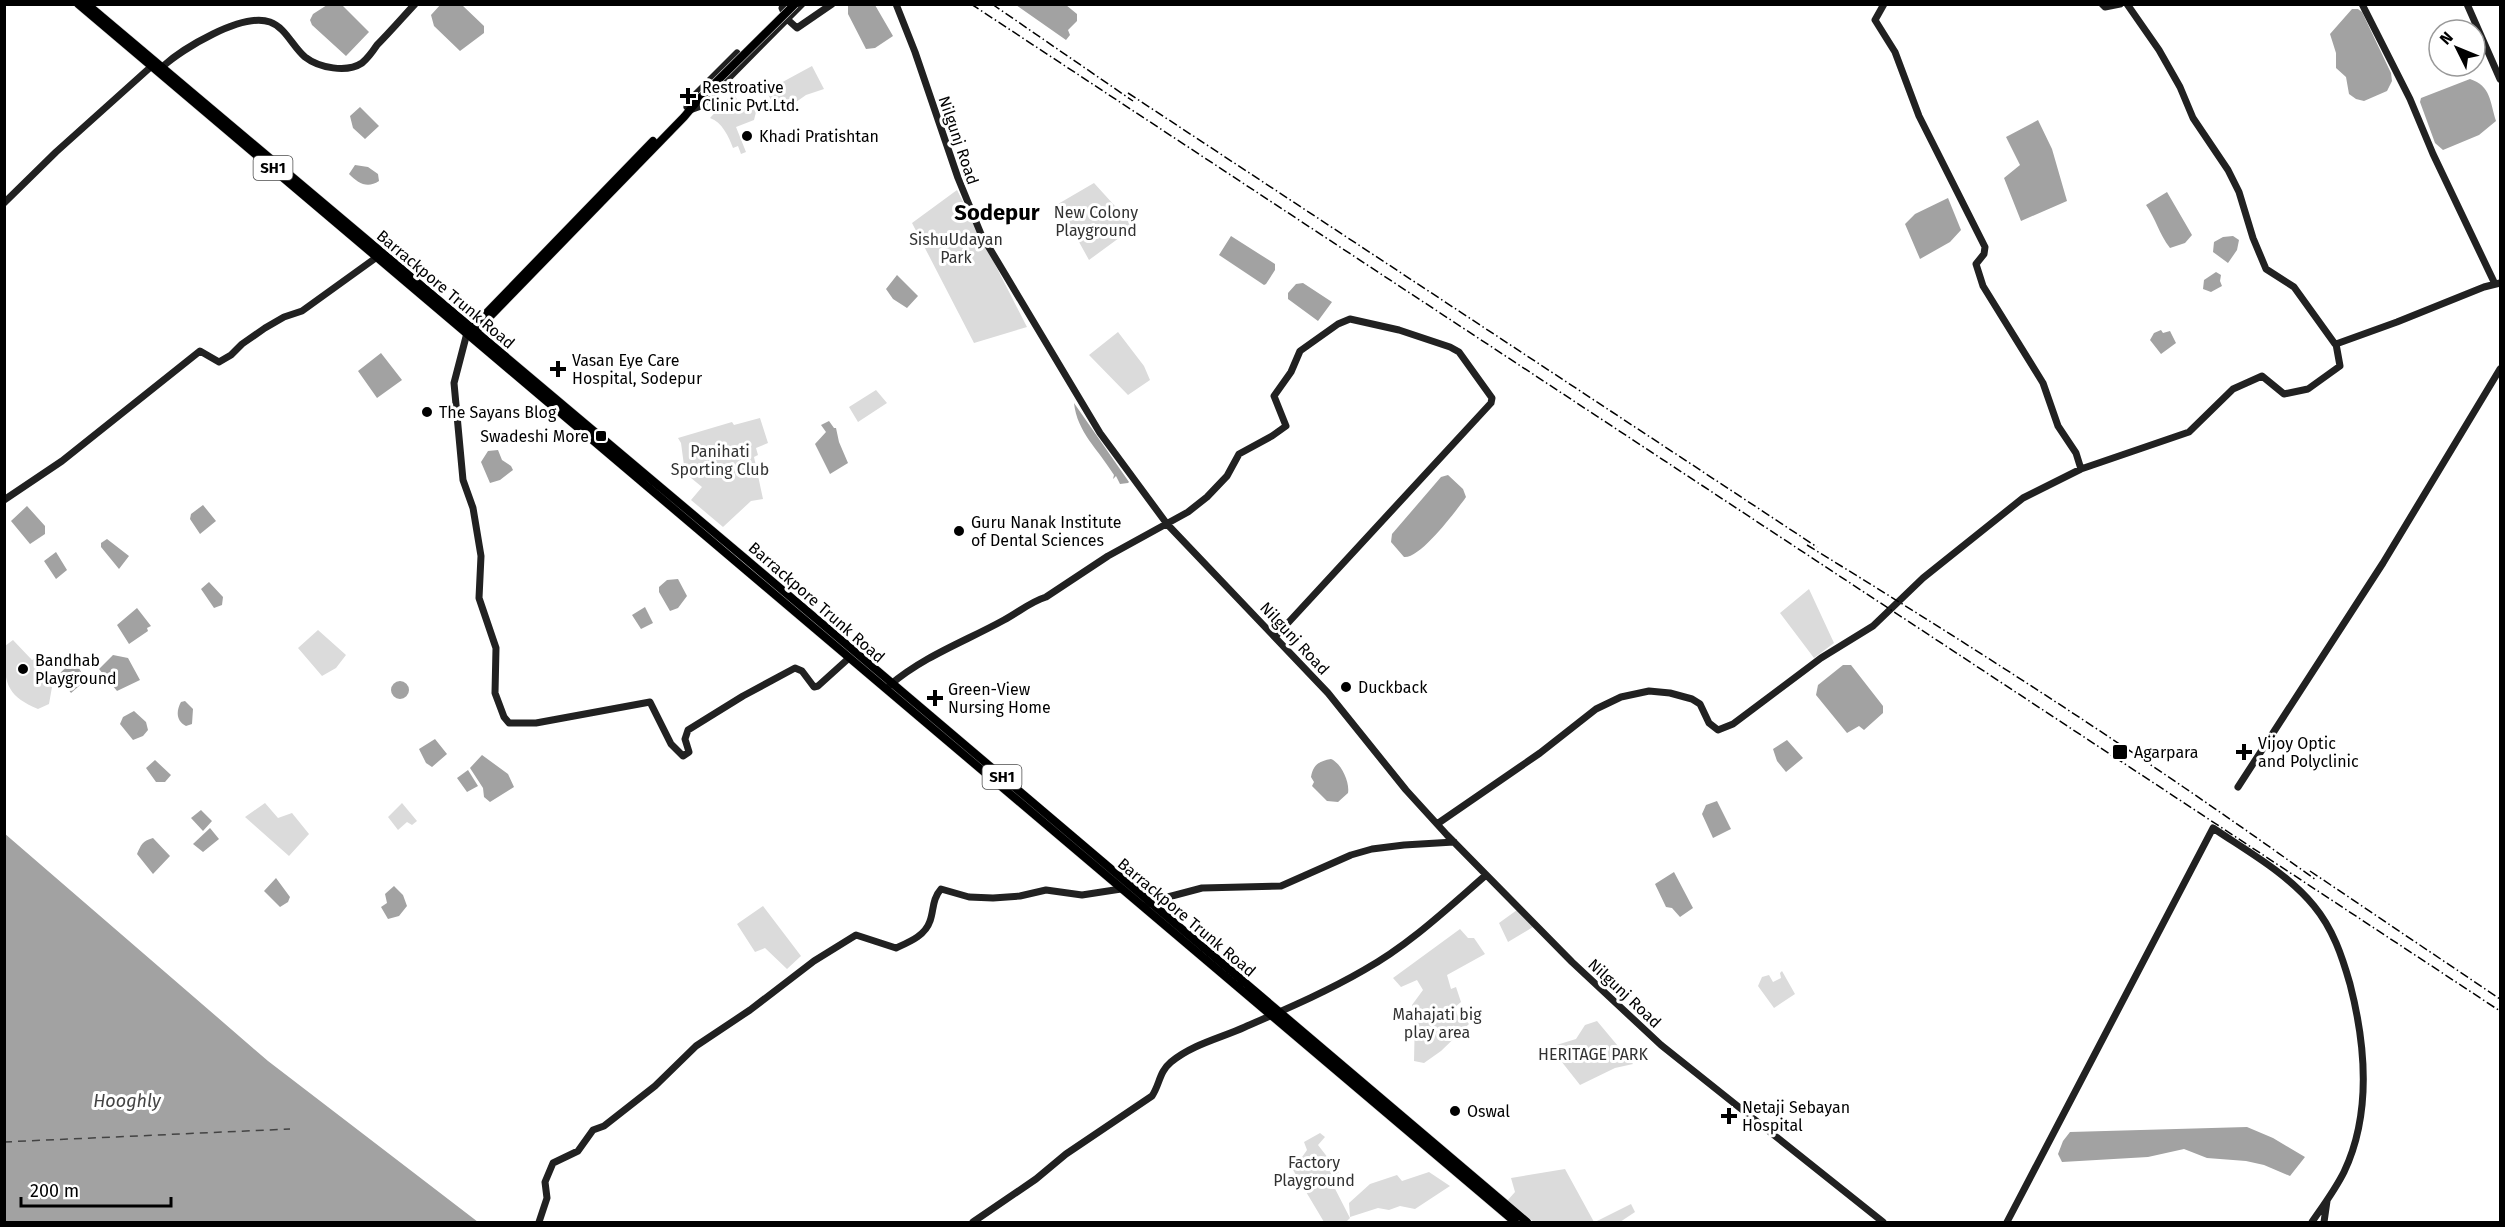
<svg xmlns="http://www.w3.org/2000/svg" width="2505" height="1227" font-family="'Fira Sans',sans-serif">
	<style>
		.green { fill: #dbdbdb }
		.water { fill: #a2a2a2 }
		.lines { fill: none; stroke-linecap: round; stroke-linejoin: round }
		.ferry { stroke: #434343; stroke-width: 1.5; stroke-dasharray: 8 6; stroke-linecap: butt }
		.primary-casing { stroke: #dbdbdb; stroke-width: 9 }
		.secondary { stroke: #212121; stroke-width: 7 }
		.primary { stroke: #000; stroke-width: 8 }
		.rail { stroke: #000; stroke-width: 1.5; stroke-dasharray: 9 3 1.5 3; stroke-linecap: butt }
		.primary-bridge-casing { stroke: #dbdbdb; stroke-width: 9; stroke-linecap: butt }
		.primary-bridge { stroke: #000; stroke-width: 8 }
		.poi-dot { fill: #000; stroke: #fff; stroke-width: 2 }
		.labels { text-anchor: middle; stroke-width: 6; stroke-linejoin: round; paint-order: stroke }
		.shield { fill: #fff; stroke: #4c4c4c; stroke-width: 1.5 }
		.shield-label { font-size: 15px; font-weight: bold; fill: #000 }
		.poi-label { font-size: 16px; fill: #000; stroke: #fff; text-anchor: start }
		.street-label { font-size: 16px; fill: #000; stroke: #fff }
		.park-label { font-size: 16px; fill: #323232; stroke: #fff }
		.water-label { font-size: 18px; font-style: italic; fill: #434343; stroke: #fff }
		.district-label { font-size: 22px; font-weight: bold; fill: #000; stroke: #fff }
	</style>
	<rect width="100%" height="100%" fill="#fff"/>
	<path class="green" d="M812 66 824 89 806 95 779 114 766 91Z
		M733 93 743 109 751 105 756 112 754 120 736 127 746 152 741 154 738 146 733 148C729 137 722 122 710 118Z
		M1094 183 1134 227 1089 260 1058 204Z
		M957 190 1027 327 974 343 912 223Z
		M1118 332 1144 366 1150 380 1128 395 1089 355Z
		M876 390 887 403 858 422 849 407Z
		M760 418 768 443 756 448 758 455 754 457 763 499 751 501 723 527 691 500 702 487 685 473 681 443 678 438 732 422 734 425Z
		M1809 589 1834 643 1814 658 1780 613Z
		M318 630 346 655 336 668 322 676 298 648Z
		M13 640 32 660 35 658 52 687 49 704 38 709C4 695 4 680 5 646Z
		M265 803 278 818 292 813 309 834 289 856 245 817Z
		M402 803 417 821 412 825 407 822 398 830 388 817Z
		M763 906 801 956 787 969 765 948 755 952 737 924Z
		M1517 910 1533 927 1508 942 1499 923Z
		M1460 929 1468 938H1474L1485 954 1447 975 1451 989 1456 987 1461 1002 1455 1007 1458 1017 1462 1016 1469 1024 1441 1051 1424 1063 1414 1061 1415 1016 1412 1005 1423 990 1417 980 1401 987 1393 978Z
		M1782 971 1795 994 1774 1008 1758 986 1762 977 1769 975 1773 982 1781 978 1780 973Z
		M1597 1021 1633 1064 1615 1068 1580 1085 1550 1047 1576 1039 1585 1025Z
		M1320 1133 1325 1137 1318 1145 1339 1172 1330 1179 1350 1218 1346 1222H1324L1293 1170 1307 1150 1304 1142Z
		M1565 1169 1594 1222H1534L1507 1201 1515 1192 1511 1178Z
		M1429 1172 1450 1186 1415 1209 1400 1206 1389 1210 1378 1208 1350 1217 1349 1203 1370 1184 1397 1175 1402 1181Z
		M1631 1204 1635 1212 1620 1222H1595Z"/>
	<path class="water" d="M441 4 462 5 484 26V33L460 51 434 26 431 15Z
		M327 5H342L369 32 346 56 312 25 310 20 313 14Z
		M850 5H875L893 36 875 48 866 49 848 14V6Z
		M1016 5H1066L1077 14V21L1068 30 1070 35 1066 40Z
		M2352 9H2358L2362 12 2391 73 2392 81 2387 91 2364 101 2356 99 2349 94 2346 77 2336 68V53L2330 34Z
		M2470 79C2491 86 2490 102 2496 121L2479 135 2443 150 2435 143 2420 102 2421 98Z
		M360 107 379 126 365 139 353 128 350 116Z
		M2038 120 2052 149 2067 201 2021 221 2004 178 2020 165 2006 137Z
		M355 165 368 167 378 174 379 181C367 189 358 183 349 174Z
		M2167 192 2192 235 2185 243 2170 248C2159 234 2156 219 2146 205Z
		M1948 198 1961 230 1950 242 1920 259 1905 224 1915 214Z
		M1231 236 1275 264V270L1266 284 1264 285 1219 255Z
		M2233 236 2239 240 2237 250 2228 263 2213 252 2214 242 2223 237Z
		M2216 272 2221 275 2220 281 2222 286 2211 292 2203 289 2204 280Z
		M897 275 918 296 907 308 893 299 886 289Z
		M1303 283 1332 302 1318 321 1288 299V293L1296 284Z
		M2161 330 2163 333 2170 331 2176 343 2161 354 2150 340 2154 333Z
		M381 353 402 380 377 398 358 371Z
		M1074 403 1129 482 1128 483 1120 484 1116 476 1113 479 1114 475C1098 449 1077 432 1074 403Z
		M829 421 834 428H836L839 442 848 463 830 474 815 444 826 432 821 425Z
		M498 450 502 460 511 466 513 470 500 480 490 483 481 462 488 451Z
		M1448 475 1463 489 1466 497 1464 500C1454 513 1420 559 1404 557L1391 542 1392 534 1441 477Z
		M203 505 216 521 200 534 190 519 191 514Z
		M27 506 45 526V534L30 544 11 521Z
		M107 539 129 556 119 569 101 547V543Z
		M56 552 67 570 56 579 44 561Z
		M678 579 687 596 678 608 670 611 659 592V587L667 580Z
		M209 582 223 597 222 605 214 608 201 589Z
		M645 607 653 623 641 629 632 615Z
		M137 608 151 626 147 628 148 631 129 644 117 625Z
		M113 655 128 658 140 680 117 691 99 669Z
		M74 660 86 680 71 693 60 678V673Z
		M1843 665H1851L1883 706V713L1864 730 1859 726 1847 733 1816 695 1818 685Z
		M391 690a9 9 0 1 1 18 0a9 9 0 1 1-18 0Z
		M185 701 193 709 192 724 186 726C176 721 176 711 181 702Z
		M134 711 146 722 148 730 143 736 133 740 120 724 123 717Z
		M435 739 447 754 432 767 426 763 419 749Z
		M1787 740 1803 758 1786 772 1777 761 1773 749Z
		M482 755 508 774 514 787 490 802 484 797 483 788 470 768Z
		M1331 759C1341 763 1350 782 1348 793L1338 802 1327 801 1312 786 1314 782 1311 777C1313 765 1319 761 1331 759Z
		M155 760 171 775 165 782H156L146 768Z
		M468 770 478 786 467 792 457 778Z
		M1717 801 1731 829 1713 838 1702 814 1706 805Z
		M201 810 212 821 203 831 191 818Z
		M210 828 219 839 203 852 193 844Z
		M4 833 268 1061 478 1222H5Z
		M153 838 170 856 153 874 137 854C141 845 142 841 153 838Z
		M1674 872 1693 908 1680 917 1672 908 1666 907 1655 884Z
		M276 878 290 897 288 902 280 907 264 891Z
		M394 886 403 895 407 906 399 916 388 919 381 907 387 903 385 894Z
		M2247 1127 2273 1138 2305 1157 2290 1176 2264 1165 2246 1161 2207 1158 2184 1149 2148 1157 2062 1162 2058 1154 2063 1141 2070 1132Z"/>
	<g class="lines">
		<path class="ferry" d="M4 1142 290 1129"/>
		<defs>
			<path id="primary" d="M78 4 1515 1222
				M87 4 747 560 1527 1222
				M469 331 653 141
				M473 334 684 117 699 99"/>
		</defs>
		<use href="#primary" class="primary-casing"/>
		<path class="secondary" d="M786 4 782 8 787 19 797 28 832 4
			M896 4 915 52 958 178 981 234 1100 433 1167 524 1328 693 1406 790 1447 835 1572 962 1661 1045 1883 1222
			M1884 4 1875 20 1895 52 1919 116 1985 247 1984 254 1976 264 1983 286 2043 383 2058 426 2076 453 2081 469
			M2102 4 2105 7 2120 4
			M2127 4 2159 50 2180 87 2193 118 2228 170 2239 192 2253 238 2266 269 2294 287 2335 344
			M2362 4 2410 99 2433 154 2495 284
			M2467 4 2500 79
			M162 67C182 49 242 12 270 22 285 27 293 47 305 57 319 68 347 73 362 63 368 58 373 51 377 45 390 32 402 18 415 4
			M687 107 693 97 737 53
			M690 110 701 106 802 4
			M4 203 56 152 154 64
			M467 333 454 383 463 480 473 508 481 556 479 598 496 648 495 693 504 717 509 723H536L650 702 671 744 683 756 689 752 685 739 688 730 743 696 795 668 802 671 814 687 818 686 849 658
			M4 500 62 461 200 351 219 362 231 355 242 344 265 328 284 317 302 311 377 257
			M890 685C924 656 966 641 1004 620 1019 612 1030 602 1046 597L1108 556 1188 512 1207 497 1227 476 1239 454 1272 436 1286 426 1274 396 1291 372 1300 351 1338 324 1350 319 1399 330 1450 347 1459 352 1492 398 1491 403 1275 637
			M2238 787 2383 563 2500 369
			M1437 824 1540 753 1596 709 1621 697 1649 691 1670 693 1692 699 1700 704 1709 723 1718 730 1733 724 1821 658 1873 626 1923 578 2023 498 2081 469 2189 432 2233 389 2262 376 2284 394 2308 389 2340 366 2336 344 2397 322 2484 287 2500 283
			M1147 905 1149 902 1202 888 1281 886 1351 855 1372 849 1404 845 1454 842
			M539 1222 547 1198 545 1182 553 1163 578 1151 593 1130 604 1126 655 1086 696 1046 750 1010 814 961 856 935 896 948C909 942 925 936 930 921 934 910 932 899 941 889L969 897 993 898 1020 896 1046 890 1082 895 1121 889
			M973 1222 1036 1179 1066 1154 1152 1096C1160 1084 1159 1072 1171 1062 1193 1044 1221 1038 1245 1027 1286 1009 1326 992 1364 970 1409 945 1448 908 1486 875
			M2007 1222 2213 828C2247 851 2287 873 2314 906 2333 929 2342 956 2350 984 2366 1046 2372 1113 2344 1172 2335 1190 2323 1206 2312 1222
			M2324 1222 2327 1201"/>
		<use href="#primary" class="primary"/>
		<path class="rail" d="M971 4 2500 1011
			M992 4 1133 101
			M1128 93 1817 547
			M1807 545C1980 651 2151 761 2316 880
			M2310 871 2500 999"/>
		<defs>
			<path id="primary-bridge" d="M699 99 795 4"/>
		</defs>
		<use href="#primary-bridge" class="primary-bridge-casing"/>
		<use href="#primary-bridge" class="primary-bridge"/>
	</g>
	<g class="poi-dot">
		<path d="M685 87h6v6h6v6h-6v6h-6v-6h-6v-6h6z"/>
		<circle cx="747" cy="136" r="6"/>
		<path d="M555 360h6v6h6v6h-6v6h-6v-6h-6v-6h6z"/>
		<circle cx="427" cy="412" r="6"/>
		<rect x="595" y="430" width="12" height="12" rx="3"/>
		<circle cx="959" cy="531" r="6"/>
		<circle cx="23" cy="669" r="6"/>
		<circle cx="1346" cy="687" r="6"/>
		<path d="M932 689h6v6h6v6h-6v6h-6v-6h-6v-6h6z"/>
		<rect x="2112" y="744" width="16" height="16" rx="3"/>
		<path d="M2241 743h6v6h6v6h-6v6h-6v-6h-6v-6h6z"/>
		<circle cx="1455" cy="1111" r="6"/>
		<path d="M1726 1107h6v6h6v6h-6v6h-6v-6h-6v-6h6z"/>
	</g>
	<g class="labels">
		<g class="shield">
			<rect x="253.5" y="156" width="39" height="24" rx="4.5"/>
			<rect x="982.5" y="765" width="39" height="24" rx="4.5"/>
		</g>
		<g class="shield-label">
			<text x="273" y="173">SH1</text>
			<text x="1002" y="782">SH1</text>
		</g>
		<g class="poi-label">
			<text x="702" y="93">Restroative<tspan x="702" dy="18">Clinic Pvt.Ltd.</tspan></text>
			<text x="759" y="142">Khadi Pratishtan</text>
			<text x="572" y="366">Vasan Eye Care<tspan x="572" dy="18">Hospital, Sodepur</tspan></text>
			<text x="439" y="418">The Sayans Blog</text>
			<text x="589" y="442" text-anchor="end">Swadeshi More</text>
			<text x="971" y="528">Guru Nanak Institute<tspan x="971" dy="18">of Dental Sciences</tspan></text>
			<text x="35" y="666">Bandhab<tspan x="35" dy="18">Playground</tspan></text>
			<text x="1358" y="693">Duckback</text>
			<text x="948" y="695">Green-View<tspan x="948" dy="18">Nursing Home</tspan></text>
			<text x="2258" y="749">Vijoy Optic<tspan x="2258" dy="18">and Polyclinic</tspan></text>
			<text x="2134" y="758">Agarpara</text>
			<text x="1742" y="1113">Netaji Sebayan<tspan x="1742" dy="18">Hospital</tspan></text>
			<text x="1467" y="1117">Oswal</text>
		</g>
		<g class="street-label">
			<text transform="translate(959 140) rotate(71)" y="6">Nilgunj Road</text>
			<text transform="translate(446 289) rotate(40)" y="6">Barrackpore Trunk Road</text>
			<text transform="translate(817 602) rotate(41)" y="6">Barrackpore Trunk Road</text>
			<text transform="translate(1295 638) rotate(47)" y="6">Nilgunj Road</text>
			<text transform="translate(1187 917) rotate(40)" y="6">Barrackpore Trunk Road</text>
			<text transform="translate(1625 993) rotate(43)" y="6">Nilgunj Road</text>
		</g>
		<g class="park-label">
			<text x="1096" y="218">New Colony<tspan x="1096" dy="18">Playground</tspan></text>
			<text x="956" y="245">SishuUdayan<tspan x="956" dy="18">Park</tspan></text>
			<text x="720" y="457">Panihati<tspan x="720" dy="18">Sporting Club</tspan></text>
			<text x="1437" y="1020">Mahajati big<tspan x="1437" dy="18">play area</tspan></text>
			<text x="1593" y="1060">HERITAGE PARK</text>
			<text x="1314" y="1168">Factory<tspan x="1314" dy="18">Playground</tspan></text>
		</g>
		<g class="water-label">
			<text x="127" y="1107">Hooghly</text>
		</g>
		<g class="district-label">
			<text x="997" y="220">Sodepur</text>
		</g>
	</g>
	<rect width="2505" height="1227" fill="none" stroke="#000000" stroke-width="12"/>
	<g transform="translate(2457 48) rotate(313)"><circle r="28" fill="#ffffff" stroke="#999999" stroke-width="1.5"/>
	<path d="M0-4.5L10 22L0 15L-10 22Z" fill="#000000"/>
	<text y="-9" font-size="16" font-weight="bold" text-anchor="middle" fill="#000000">N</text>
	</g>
	<path d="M21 1197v9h150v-9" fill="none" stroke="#000000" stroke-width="3"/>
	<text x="30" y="1197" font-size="18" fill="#000000" stroke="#ffffff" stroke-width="4.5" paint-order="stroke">200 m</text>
</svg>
